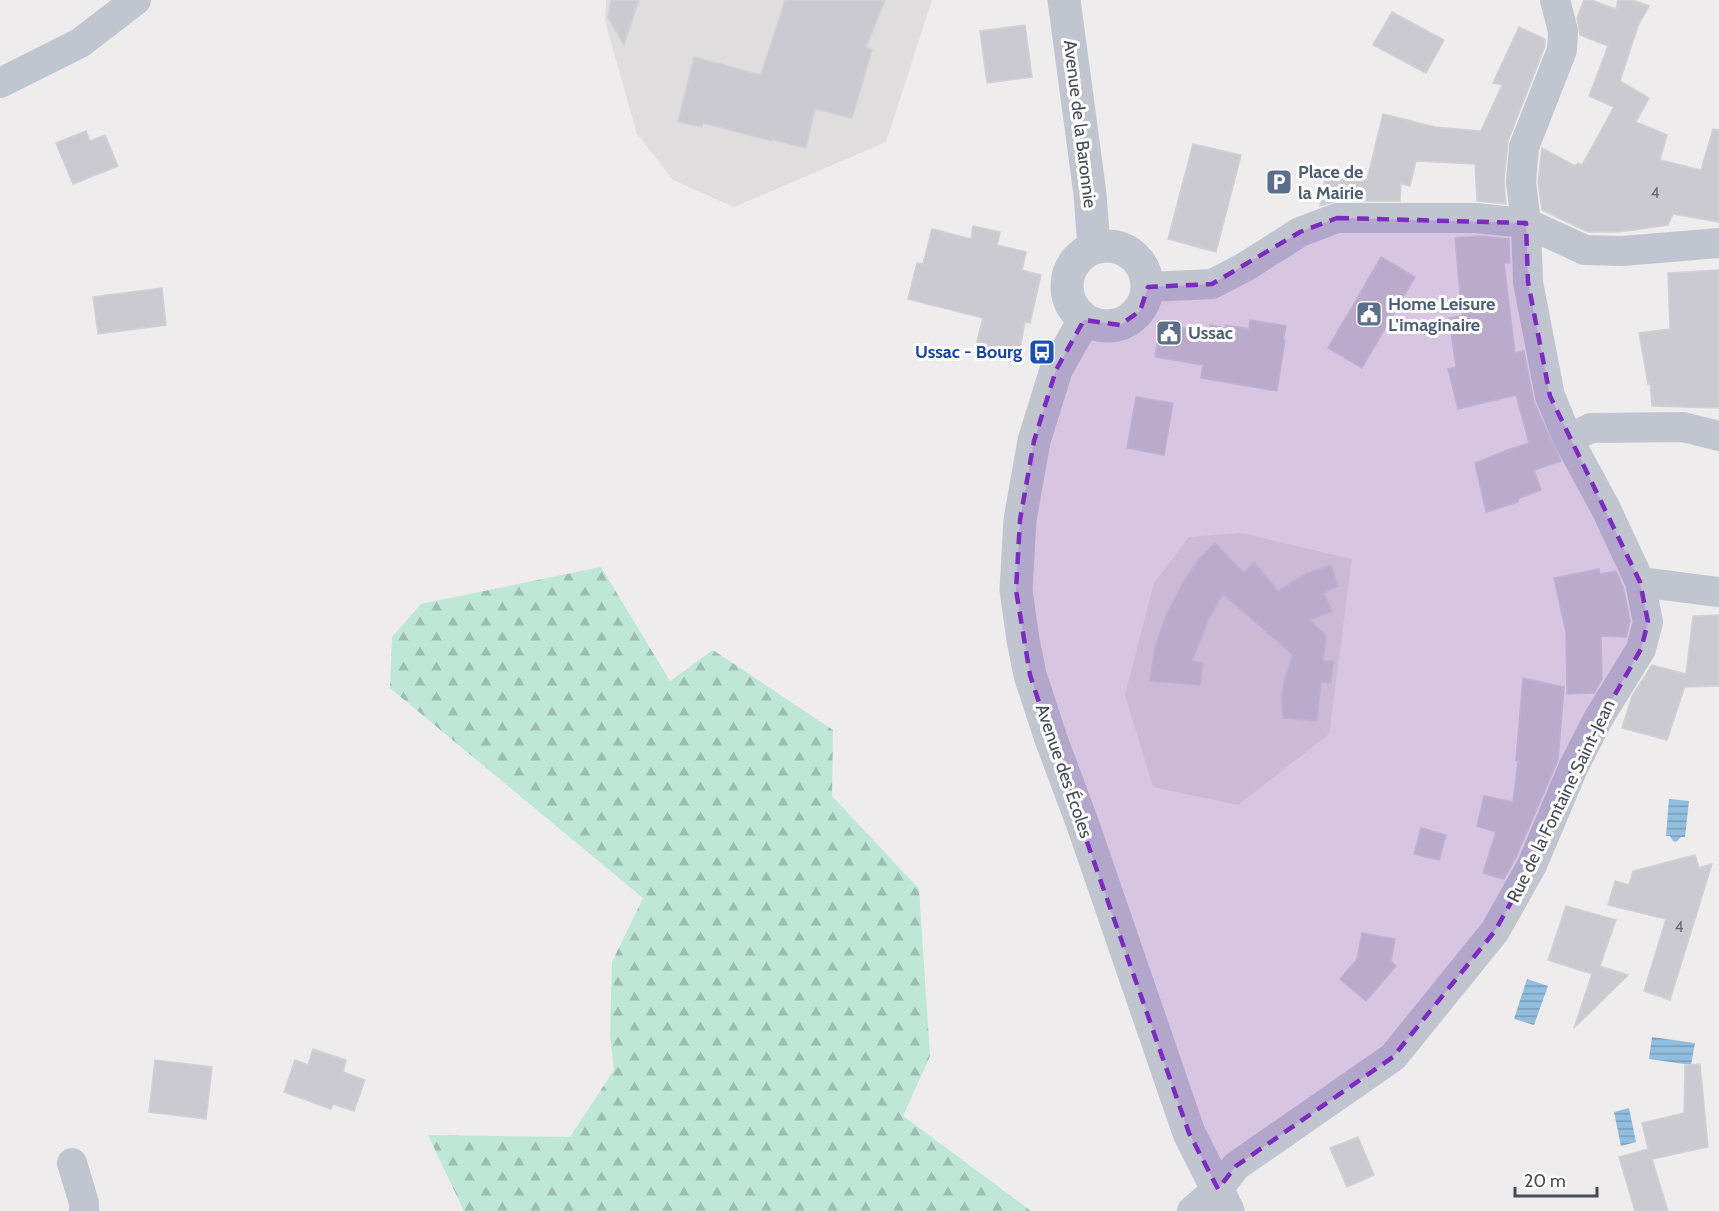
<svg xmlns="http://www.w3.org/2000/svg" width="1719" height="1211" font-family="Cabin,sans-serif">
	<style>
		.education { fill: #dfdddd }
		.forest { fill: url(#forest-firs) }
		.water { fill: url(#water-rules) }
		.building { fill: #cacad0; stroke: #d0d1d6; stroke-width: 1.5 }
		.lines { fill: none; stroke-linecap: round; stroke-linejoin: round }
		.minor { stroke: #c0c5cf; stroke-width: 30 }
		.tertiary { stroke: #c0c5cf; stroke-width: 33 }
		.marked { fill: #7b2cbf; fill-opacity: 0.2; stroke: #7b2cbf; stroke-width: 4.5; stroke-dasharray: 12 8; stroke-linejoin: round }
		.labels { text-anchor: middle; stroke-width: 6; stroke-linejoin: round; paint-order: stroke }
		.number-label { font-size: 15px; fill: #676b74 }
		.street-label { font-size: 18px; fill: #464b56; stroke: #fff }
		.service-label { font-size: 18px; font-weight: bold; fill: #4e5e75; stroke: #fff; text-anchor: start }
		.transit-label { font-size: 18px; font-weight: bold; fill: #164399; stroke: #fff; text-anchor: end }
	</style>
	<defs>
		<pattern id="forest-firs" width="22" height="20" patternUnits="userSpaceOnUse" patternTransform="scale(1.5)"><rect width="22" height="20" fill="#bee7d7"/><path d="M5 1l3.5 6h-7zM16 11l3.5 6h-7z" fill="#9cbdb1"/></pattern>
		<pattern id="water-rules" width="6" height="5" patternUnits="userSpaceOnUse" patternTransform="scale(1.5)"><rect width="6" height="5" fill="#91bedf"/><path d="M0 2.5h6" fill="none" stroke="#789cb8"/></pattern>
	</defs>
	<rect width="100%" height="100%" fill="#eeecec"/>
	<path class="education" d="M606 0H932L886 142 734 207 673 180 637 134 605 21Z
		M1241 533 1352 559 1329 734 1238 805 1153 787 1125 695 1154 583 1189 537Z"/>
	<path class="forest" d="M601 567 670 681 713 650 833 730 832 796 919 889 930 1056 903 1116 1031 1211H464L428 1135 570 1137 614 1070 610 1036 612 962 643 898 390 688 392 637 421 604Z"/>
	<path class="water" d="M1669 799 1689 801 1685 837H1681L1676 842 1673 841 1670 836H1666Z
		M1527 979 1548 986 1534 1025 1514 1019Z
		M1652 1037 1695 1043 1691 1065 1649 1059Z
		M1629 1108 1636 1142 1621 1146 1614 1112Z"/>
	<path class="building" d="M611 0H639L624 45 608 17Z
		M785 0H885L866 47 872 50 852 118 815 109 806 148 772 139V141L703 123 702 127 678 122 694 57 761 75Z
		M1584 0H1591L1616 9 1618 0H1632L1649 6 1638 26 1620 81 1649 98 1636 122 1667 135 1660 160 1701 170 1713 129 1719 130V222L1673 214 1668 225 1619 232H1588L1542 210 1538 182 1542 148 1575 166 1578 163 1582 165 1614 107 1589 96 1608 46 1580 35 1577 18Z
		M1392 12 1444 40 1426 73 1373 45Z
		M1025 25 1032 77 987 83 980 31Z
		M1519 27 1545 39V46L1508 141 1504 181 1506 204 1477 201 1475 164 1416 161 1410 186 1401 184 1400 201H1337L1320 206 1327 168 1367 180 1383 114 1435 127 1481 131 1502 85 1493 83Z
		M86 131 90 141 105 135 118 166 73 184 56 143Z
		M1193 144 1241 155 1216 252 1168 239Z
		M973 226 1000 232 997 245 1026 252 1022 270 1041 275 1030 323 1025 322 1017 363 975 349 983 318 908 299 917 263 923 264 932 229 971 239Z
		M1478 236 1509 239 1510 263H1504L1515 353 1524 351 1534 402 1561 461 1534 470 1541 490 1518 499V502L1486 512 1475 463 1507 450 1529 443 1516 395 1458 409 1448 369 1456 367 1449 318 1462 316 1455 238Z
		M1381 257 1415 277 1362 368 1328 348Z
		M1719 270V408L1652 406 1650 383 1648 384 1639 333 1670 329 1668 273Z
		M162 288 166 325 98 334 93 297Z
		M1250 320 1286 326 1283 340H1285L1277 391 1201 378 1203 365 1155 357 1160 324 1209 332 1210 325 1226 328V325L1249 329Z
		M1136 397 1173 403 1164 455 1127 448Z
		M1215 543 1244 573 1254 562 1278 591 1307 573 1331 565 1338 586 1324 593 1332 611 1310 620 1326 636 1323 661H1333L1331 683 1321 682 1317 721 1283 718 1282 695 1285 678 1293 655 1223 594 1209 618 1192 661 1203 663 1200 685 1150 681 1155 647 1166 615 1182 584 1199 559Z
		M1599 569 1600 574 1616 571 1623 587 1630 621 1626 637 1601 636 1602 679 1594 693 1567 694 1566 633 1554 578Z
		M1719 615V686L1685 687V686L1667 740 1622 728 1632 696 1652 665 1686 674 1693 616Z
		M1523 678 1564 687 1558 760 1516 857 1504 879 1483 873 1496 832 1477 826 1484 796 1513 802 1518 761 1516 760Z
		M1421 828 1446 835 1439 860 1414 854Z
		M1695 855 1699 868 1712 864 1670 1000 1644 991 1666 919 1608 905 1615 881 1629 885 1633 871Z
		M1566 906 1616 920 1600 966 1628 975 1574 1028 1592 974 1548 960Z
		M1362 933 1395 939 1391 961 1396 966 1366 1001 1340 979 1357 959Z
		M313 1049 346 1060 343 1072 365 1080 354 1111 333 1104 331 1109 284 1092 295 1060 308 1065Z
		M155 1060 212 1067 206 1119 149 1112Z
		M1700 1064 1708 1147 1652 1159 1668 1211H1635L1619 1157 1648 1149 1642 1123 1684 1113 1685 1065Z
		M1358 1137 1374 1175 1347 1187 1330 1148Z"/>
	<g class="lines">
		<path class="minor" d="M0 83 80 43 136 0
			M1148 287 1212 284 1245 267 1300 232 1337 218H1475L1526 223 1521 182 1524 147 1562 50 1563 31 1555 0
			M1568 439 1591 428 1683 427 1719 436
			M1640 582 1719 592
			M72 1163 84 1203V1211
			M1192 1211 1218 1189 1236 1166 1393 1057 1495 931 1532 865 1573 768 1598 719 1641 649 1648 622 1640 582 1606 509 1568 439 1550 396 1528 282 1526 223 1585 250 1622 251 1719 243"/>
		<path class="tertiary" d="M1064 0 1090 194 1094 248
			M1067 286a40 40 0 1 1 80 0a40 40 0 1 1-80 0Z
			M1084 320 1056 370 1034 441 1020 520 1016 590 1023 640 1030 675 1051 739 1083 825 1189 1133 1228 1211"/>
	</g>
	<path class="marked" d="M1337 218 1526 223 1528 282 1550 396 1640 582 1648 622 1641 649 1573 768 1532 865 1495 931 1393 1057 1236 1166 1218 1189 1189 1133 1051 739 1030 675 1016 590 1020 520 1034 441 1056 370 1084 320 1120 325 1140 311 1148 287 1212 284 1300 232Z"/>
	<defs>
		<symbol id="parking-square" viewBox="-11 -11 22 22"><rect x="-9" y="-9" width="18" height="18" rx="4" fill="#5c6f8a" stroke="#fff"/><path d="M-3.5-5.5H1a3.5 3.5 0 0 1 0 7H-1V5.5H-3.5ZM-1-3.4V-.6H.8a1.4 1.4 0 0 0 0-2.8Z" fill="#fff"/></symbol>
		<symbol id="civic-square" viewBox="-11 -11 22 22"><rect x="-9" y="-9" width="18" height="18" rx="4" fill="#5c6f8a" stroke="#fff"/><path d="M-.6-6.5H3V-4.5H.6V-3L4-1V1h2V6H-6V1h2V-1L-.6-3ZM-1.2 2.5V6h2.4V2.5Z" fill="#fff"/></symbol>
		<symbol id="bus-square" viewBox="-11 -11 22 22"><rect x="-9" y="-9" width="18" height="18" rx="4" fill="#1a4fb4" stroke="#fff"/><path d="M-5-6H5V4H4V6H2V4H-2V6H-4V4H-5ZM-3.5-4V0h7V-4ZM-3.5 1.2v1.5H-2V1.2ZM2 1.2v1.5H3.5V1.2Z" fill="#fff"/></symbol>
	</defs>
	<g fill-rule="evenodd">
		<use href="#parking-square" x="1264" y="167" width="30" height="30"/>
		<use href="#civic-square" x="1354" y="299" width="30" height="30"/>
		<use href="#civic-square" x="1154" y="318" width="30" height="30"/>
		<use href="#bus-square" x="1027" y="337" width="30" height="30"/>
	</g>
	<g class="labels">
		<g class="number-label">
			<text x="1655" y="198">4</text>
			<text x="1679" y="932">4</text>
		</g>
		<g class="street-label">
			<text transform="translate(1080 124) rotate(83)" y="6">Avenue de la Baronnie</text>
			<text transform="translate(1064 771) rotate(71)" y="6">Avenue des Écoles</text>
			<text transform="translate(1561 801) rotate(-64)" y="6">Rue de la Fontaine Saint-Jean</text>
		</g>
		<g class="service-label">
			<text x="1298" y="178">Place de<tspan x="1298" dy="21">la Mairie</tspan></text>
			<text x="1388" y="310">Home Leisure<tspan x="1388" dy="21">L'imaginaire</tspan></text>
			<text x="1188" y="339">Ussac</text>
		</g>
		<g class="transit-label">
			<text x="1022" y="358">Ussac - Bourg</text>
		</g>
	</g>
	<path d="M1515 1187v9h82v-9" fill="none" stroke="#464b56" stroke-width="3"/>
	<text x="1524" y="1187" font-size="18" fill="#464b56" stroke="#ffffff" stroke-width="4.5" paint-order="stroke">20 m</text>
</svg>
